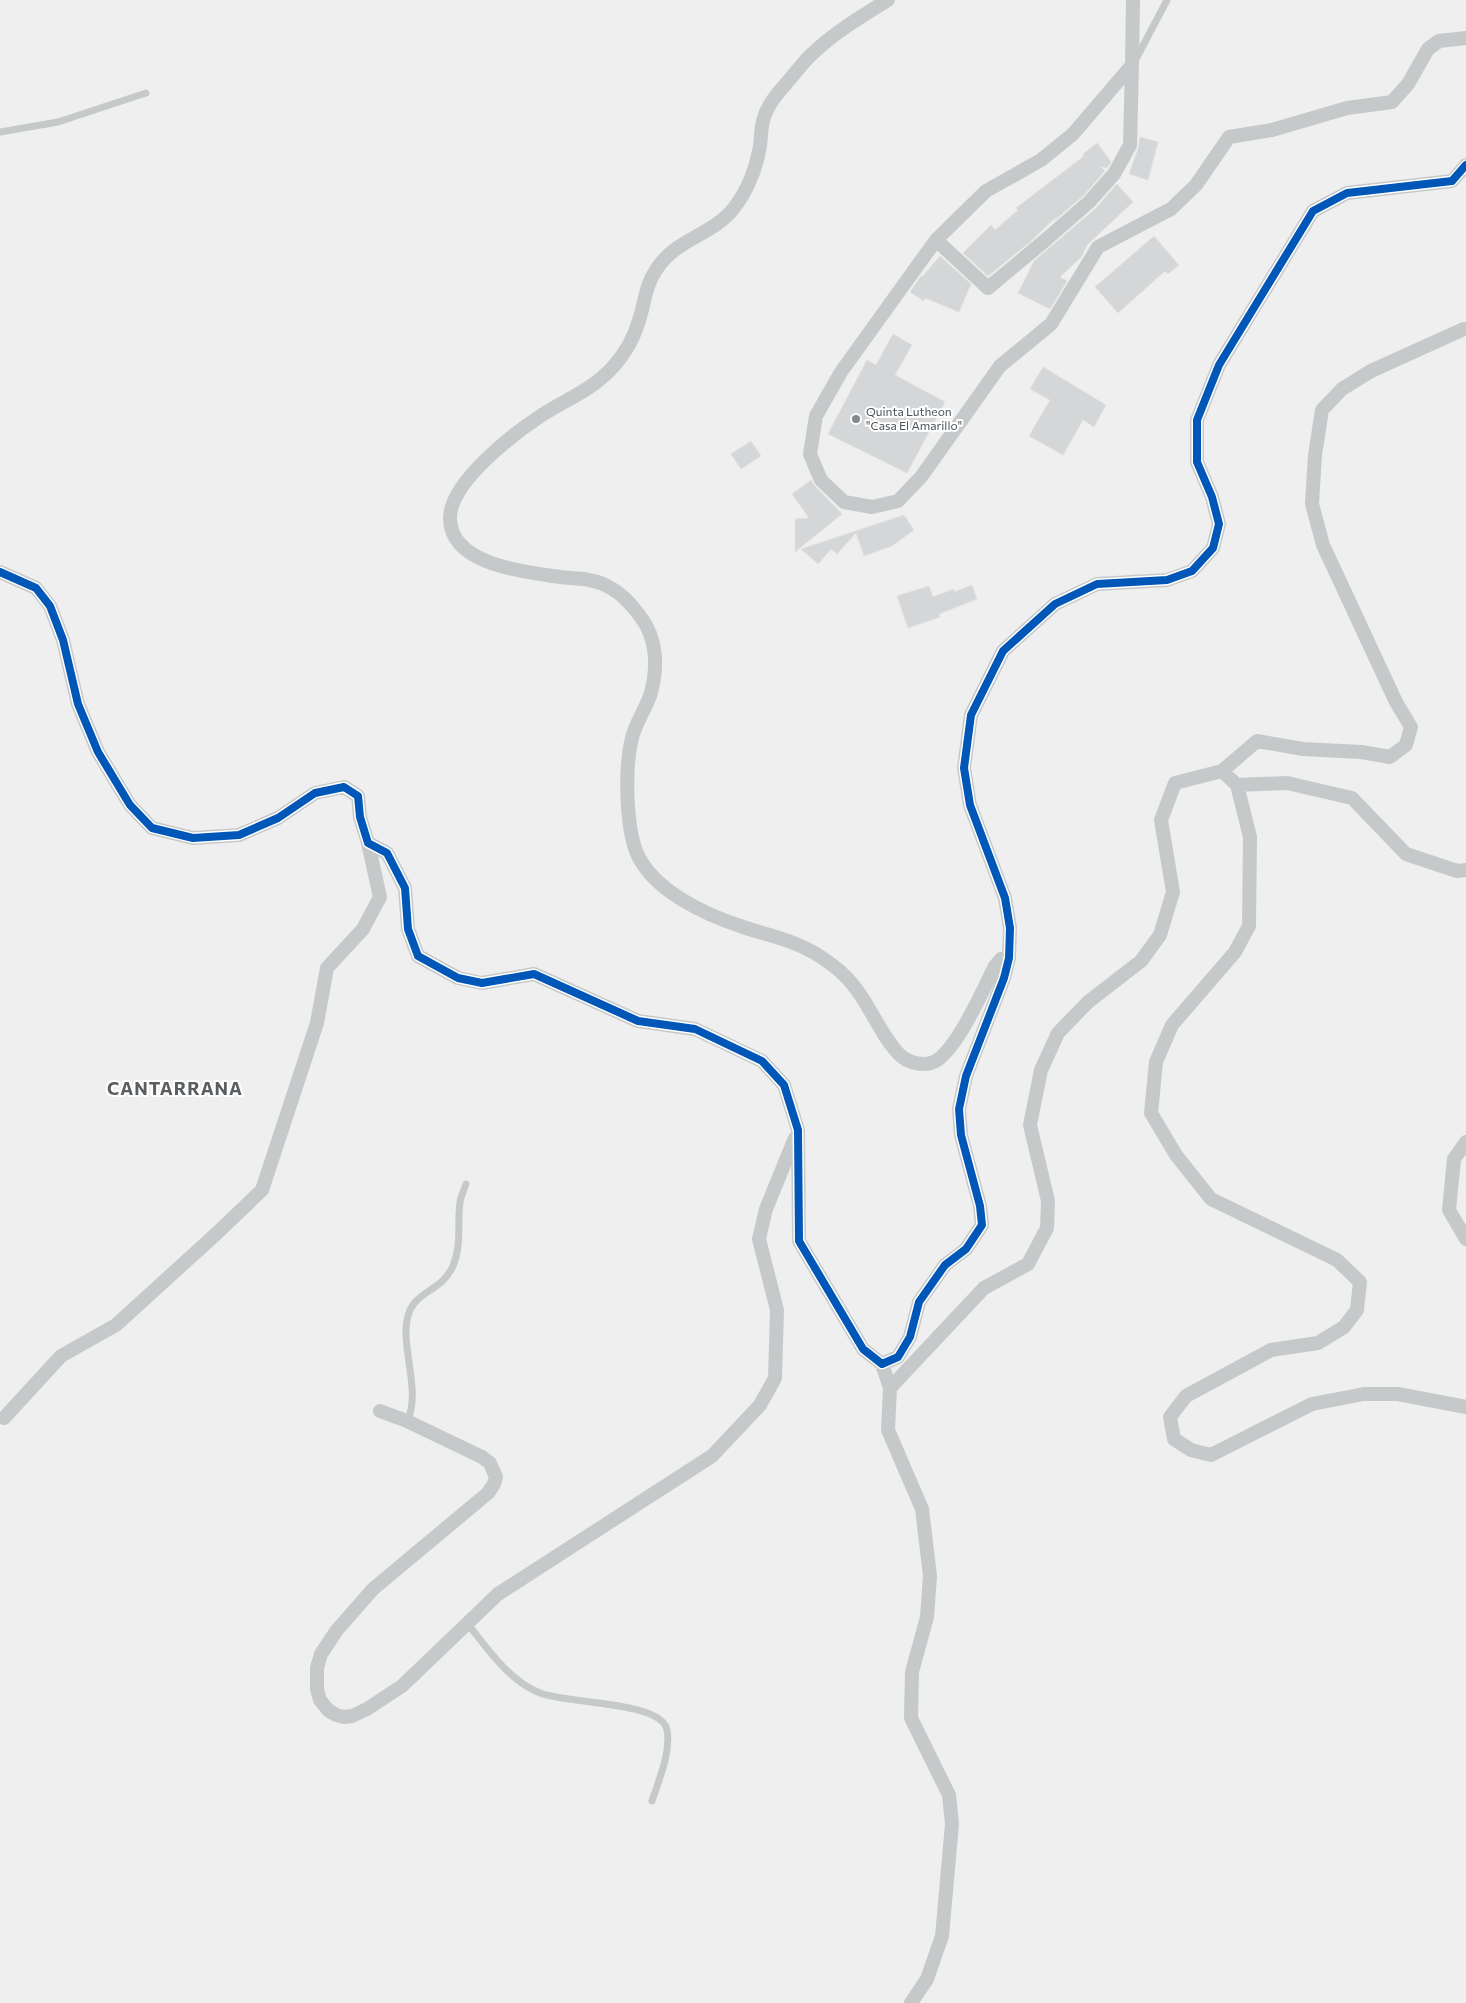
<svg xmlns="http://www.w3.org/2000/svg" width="1466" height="2003" font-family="Commissioner,sans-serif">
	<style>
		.building { fill: #d5d6d8; stroke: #e0e1e1 }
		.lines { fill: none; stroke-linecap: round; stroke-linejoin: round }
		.service { stroke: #c6c9ca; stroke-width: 7 }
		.minor { stroke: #c6c9ca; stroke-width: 14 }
		.cycleway-casing { stroke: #fff; stroke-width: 11 }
		.cycleway { stroke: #0057b8; stroke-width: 8 }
		.poi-dot { fill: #82898d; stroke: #fff; stroke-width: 2 }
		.labels { text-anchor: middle; stroke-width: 4; stroke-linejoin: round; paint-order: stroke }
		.poi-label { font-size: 12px; fill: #485258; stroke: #fff; text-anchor: start }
		.district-label { font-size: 18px; font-weight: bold; letter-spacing: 1px; fill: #5b5e61; stroke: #fff }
	</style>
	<rect width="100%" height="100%" fill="#efefef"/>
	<path class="building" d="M1140 137 1158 142 1148 180 1129 174 1138 149Z
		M1097 143 1111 162 1107 168 1100 166 1105 171 1083 196 1054 221 1057 216 1030 242 988 276 963 253 991 225 995 230 1018 210 1016 208 1084 156 1083 154Z
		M1117 184 1133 202 1087 245 1082 256 1060 277 1067 281 1050 309 1018 293 1034 261 1095 209Z
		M1154 236 1179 265 1168 274 1165 271 1118 313 1095 287Z
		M940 256 971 284 959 312 925 298 924 301 910 292 922 275 923 276Z
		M893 334 912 345 895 375 945 402 907 473 828 434 867 360 876 365Z
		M1043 367 1106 405 1094 427 1083 420 1063 455 1029 436 1050 400 1030 389Z
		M751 441 761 456 741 469 731 454Z
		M811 480 815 486 842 514 795 552V519L809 518 792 494Z
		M904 515 914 530 892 546 864 556 856 533 837 554 831 549 818 564 801 549Z
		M972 585 977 599 939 614 940 617 908 628 897 596 929 586 933 597 954 589V592Z"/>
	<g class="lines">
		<path class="service" d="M1136 59 1167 0
			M0 132 58 122 146 93
			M407 1421C420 1397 405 1357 406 1330 407 1288 439 1297 453 1266 462 1245 457 1223 460 1202 461 1196 464 1190 466 1184
			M467 1623C488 1649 508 1680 540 1693 566 1704 662 1701 667 1730 671 1753 659 1779 652 1801"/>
		<path class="minor" d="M888 0C862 16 835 32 812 54 804 61 797 71 790 79 779 92 767 104 763 121 761 129 761 138 760 146 756 169 748 190 734 208 712 236 676 238 656 270 646 284 645 301 640 317 635 336 625 354 612 368 592 390 565 400 542 415 513 434 449 483 450 519 451 565 525 572 560 577 577 579 594 578 609 587 621 593 632 605 640 616 658 639 658 669 650 696 644 712 634 725 631 742 625 770 626 824 636 851 651 890 706 915 743 927 771 936 797 941 821 957 833 965 845 974 853 985 870 1005 882 1038 900 1055 907 1062 921 1066 931 1063 954 1057 984 988 995 966L1001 959 1009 958
			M1133 0 1132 65 1073 134 1041 160 986 191 936 240 841 372 816 416 810 454 821 480 844 502 872 507 898 501 921 477 1000 366 1051 324 1098 247 1171 209 1196 185 1229 137 1272 130 1347 108 1392 102 1408 84 1428 49 1439 41 1466 38
			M936 240 988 288 1042 243 1089 202 1114 174 1130 145 1132 65
			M0 572 36 588 50 606 63 640 78 704 98 752 130 805 152 828 193 838 239 835 278 818 315 793 344 787 358 796 360 817 368 843 387 853 405 888 408 929 418 956 458 978 482 983 534 974 638 1021 695 1029 762 1061 784 1085 798 1130 799 1241 863 1349 882 1364 898 1357 910 1337 919 1302 945 1265 966 1249 982 1225 980 1206 961 1135 959 1109 966 1076 1004 978 1009 958 1010 928 1005 898 970 805 964 768 971 715 1003 651 1055 604 1097 584 1167 580 1192 571 1213 548 1219 524 1212 497 1197 462V420L1219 365 1313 211 1347 193 1452 181 1466 165
			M1222 771 1257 741 1303 749 1361 752 1390 757 1406 745 1411 727 1396 702 1323 545 1312 504 1315 455 1322 410 1342 389 1371 371 1464 329
			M1237 785 1287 783 1352 798 1406 854 1457 871 1466 870
			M1466 1142 1454 1159 1449 1210 1466 1239
			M882 1364 890 1388 888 1430 922 1509 930 1576 927 1617 912 1672 911 1718 949 1795 952 1824 942 1936 927 1979 911 2003
			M890 1388 984 1288 1028 1264 1047 1228 1048 1201 1030 1125 1041 1070 1058 1033 1088 1002 1141 961 1160 935 1173 892 1161 820 1175 783 1222 771 1237 785 1250 837 1249 926 1235 952 1172 1025 1156 1062 1151 1113 1176 1155 1211 1199 1337 1260 1360 1282 1357 1310 1344 1327 1318 1343 1271 1350 1186 1396 1170 1417 1174 1439 1191 1450 1211 1455 1312 1404 1364 1394H1398L1466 1407
			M380 1411 407 1421 482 1457 490 1463 496 1477 494 1484 488 1493 373 1589 337 1630 321 1654 317 1668V1689L320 1700 328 1710 336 1715 344 1717 352 1716 367 1709 402 1686 498 1594 712 1456 760 1405 775 1378 777 1310 759 1239 766 1209 795 1138
			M4 1418 61 1356 116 1325 216 1234 262 1190 317 1023 327 968 363 929 380 897 368 843"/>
		<defs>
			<path id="cycleway" d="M0 572 36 588 50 606 63 640 78 704 98 752 130 805 152 828 193 838 239 835 278 818 315 793 344 787 358 796 360 817 368 843 387 853 405 888 408 929 418 956 458 978 482 983 534 974 638 1021 695 1029 762 1061 784 1085 798 1130 799 1241 863 1349 882 1364 898 1357 910 1337 919 1302 945 1265 966 1249 982 1225 980 1206 961 1135 959 1109 966 1076 1004 978 1009 958 1010 928 1005 898 970 805 964 768 971 715 1003 651 1055 604 1097 584 1167 580 1192 571 1213 548 1219 524 1212 497 1197 462V420L1219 365 1313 211 1347 193 1452 181 1466 165"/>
		</defs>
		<use href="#cycleway" class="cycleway-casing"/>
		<use href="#cycleway" class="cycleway"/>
	</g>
	<circle class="poi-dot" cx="856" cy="419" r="5"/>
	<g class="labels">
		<g class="poi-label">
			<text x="866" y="416">Quinta Lutheon<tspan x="866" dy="14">"Casa El Amarillo"</tspan></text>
		</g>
		<g class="district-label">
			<text x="175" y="1095">CANTARRANA</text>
		</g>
	</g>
</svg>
